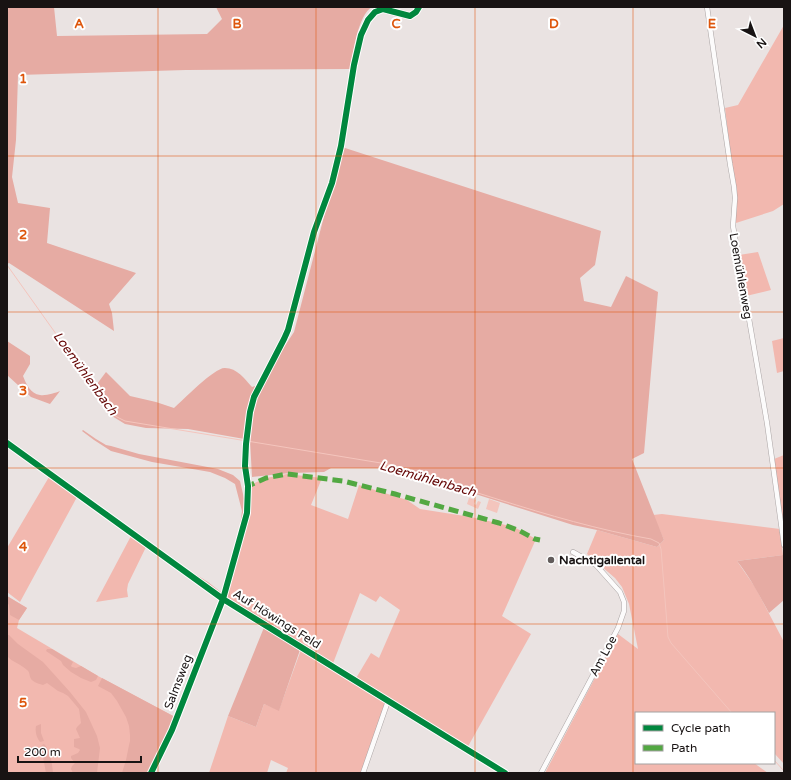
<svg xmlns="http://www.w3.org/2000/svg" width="791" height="780" font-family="'Varela Round',sans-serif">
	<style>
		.green { fill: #f2b8af; fill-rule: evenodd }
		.forest { fill: #e6aba3 }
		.water { fill: #f4c5bd }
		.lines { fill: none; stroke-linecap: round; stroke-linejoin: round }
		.stream { stroke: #f4c5bd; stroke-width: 1 }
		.street-casing { stroke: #aca6a6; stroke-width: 5.5 }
		.street { stroke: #fcfbfb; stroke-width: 4.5 }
		.quiet { stroke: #52a842; stroke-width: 5; stroke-dasharray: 10 5; stroke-linecap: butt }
		.cycleway-casing { stroke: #fff; stroke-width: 8 }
		.cycleway { stroke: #00873e; stroke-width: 6 }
		.grid { fill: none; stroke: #de560c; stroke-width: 1; stroke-opacity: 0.55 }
		.poi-dot { fill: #625c5b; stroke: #fff; stroke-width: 1.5 }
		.labels { text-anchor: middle; stroke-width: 4; stroke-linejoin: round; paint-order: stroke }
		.street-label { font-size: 12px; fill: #181313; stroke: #fff }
		.poi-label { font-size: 12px; font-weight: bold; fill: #181313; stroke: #fff; text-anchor: start }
		.water-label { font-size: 13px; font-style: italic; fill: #630302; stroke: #fff }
		.grid-label { font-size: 13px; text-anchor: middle; font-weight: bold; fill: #de560c; stroke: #fff; stroke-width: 4; stroke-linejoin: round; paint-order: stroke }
	</style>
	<rect width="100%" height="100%" fill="#eae3e2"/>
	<path class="green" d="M784 25V204L773 211 736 223 733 222 734 187 725 108 738 105Z
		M758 252 771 290 746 296 739 255Z
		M784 338V371L777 373 772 341Z
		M784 455V525L783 526 774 459Z
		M287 474 322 478 311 505 348 519 359 485 407 500 420 509 471 517 514 527 536 539 502 616 531 634 466 750 388 701 362 773H286L288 768 271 760 267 773H209L228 716 256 727 264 704 279 710 302 647 223 599 247 513 248 486 266 478ZM360 593 376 602 380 596 400 610 379 658 371 653 355 680 332 666Z
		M49 477 77 497 20 602 7 592V548Z
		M662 514 780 529 783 555 737 561 755 587 784 642V764L774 753V713H636V763H754L768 773H545L618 634 638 649 629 604 622 587 615 578 587 554 597 530 657 547 664 540 653 515Z
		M131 536 146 547 128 584 127 590 128 597 96 602Z
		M7 596 27 608 19 620 17 628 98 676 175 717 148 773H7Z"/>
	<path class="forest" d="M7 7H54L57 36 207 34 222 19 216 7H372C358 15 353 53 350 69L186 70 18 75 16 140 12 177 18 203 50 208 47 243 136 273 109 304 112 313 114 331 9 263 7 264Z
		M342 147 601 231 595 265 580 278 584 301 611 307 626 276 658 292 644 453 632 459 664 540 657 547 597 530 573 525 393 468H331L324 472 290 473 252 477 250 440 188 429 146 428 125 424 107 413 103 399 94 388 106 372 130 396 156 402 174 408C183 400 215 367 225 368 237 368 245 379 252 387L259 385 294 332Z
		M7 341 30 356V364L23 376C26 384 31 394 40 395 46 396 55 393 60 391L50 404 31 397 7 375Z
		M83 430 96 439 106 445 111 446 139 454 218 469 233 475 240 481 249 520 230 585V598L295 638 293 640 301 647 279 711 264 704 256 727 228 716 265 625 183 572 185 568 208 582 222 593 239 533 242 511 235 484 225 478 210 472 152 462 111 451 94 440 82 431Z
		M783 555 784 564V600L769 613C759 595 750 577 737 561Z
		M7 596 27 608 19 620 10 615 9 605 7 602Z
		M7 635H9L18 644 43 662 70 692 86 712 97 736 100 748 97 773H73L71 769 72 766 75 763 71 758V756L78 753 80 750 79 749 74 747V739L80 738 76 729 77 727 81 723 79 709 68 696 63 693 58 691 47 683 43 685C39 684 33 682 31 679 29 675 30 672 27 670 21 664 12 662 7 656Z
		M47 649H52L73 662 71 666 72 667 76 668 81 666 98 676 96 680 91 682 81 678 71 672 63 665 61 661 46 651Z
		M102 678 175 717 148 773H122L126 760 129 745 130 741V735L129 726 126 717 117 701 111 693 98 686Z
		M41 724V733L44 741 40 742C36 737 35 731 36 726Z
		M44 744C51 751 52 764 53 773H46L41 746 42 745Z"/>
	<path class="water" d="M469 498 476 500 474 504 476 505 478 501 481 502 478 509 467 504Z
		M489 499 500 503 497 513 486 509Z"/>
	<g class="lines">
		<path class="stream" d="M7 19 8 7
			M7 265 113 414 117 417 125 421 393 465C427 478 463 488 497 499 548 515 599 530 651 539L659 543 661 549 668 637 671 643 732 713
			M774 760 784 771"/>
		<defs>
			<path id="street" d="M707 7 730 164 734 187 735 198 733 226 767 423 784 545
				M7 443 223 599 505 773
				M151 773 172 730 223 599
				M363 773 388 701
				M541 773 618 628 624 611V602L620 592 596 565 573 552"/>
		</defs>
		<use href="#street" class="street-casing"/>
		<use href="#street" class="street"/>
		<path class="quiet" d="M247 483 248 486 266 478 287 474 343 481 395 494 499 523 520 531 535 539 540 540"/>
		<defs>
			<path id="cycleway" d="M7 443 223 599 505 773
				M151 773 172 730 223 599 247 513 248 486 245 466 246 444 250 412 254 397 284 339 288 330 314 232 332 183 341 146 354 65 361 35 368 20 375 12 383 9 410 16 416 12 419 7"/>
		</defs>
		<use href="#cycleway" class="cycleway-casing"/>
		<use href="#cycleway" class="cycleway"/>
	</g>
	<path class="grid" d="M158 7V773M316 7V773M475 7V773M633 7V773M7 156H784M7 312H784M7 468H784M7 624H784"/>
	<circle class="poi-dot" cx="551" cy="560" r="4"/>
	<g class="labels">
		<g class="street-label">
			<text transform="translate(741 276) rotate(80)" y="4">Loemühlenweg</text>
			<text transform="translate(277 619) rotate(32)" y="4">Auf Höwings Feld</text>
			<text transform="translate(603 656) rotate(-62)" y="4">Am Loe</text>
			<text transform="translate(178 682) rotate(-69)" y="4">Salmsweg</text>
		</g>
		<g class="poi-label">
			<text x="559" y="564">Nachtigallental</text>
		</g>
		<g class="water-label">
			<text transform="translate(86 373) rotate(54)" y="5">Loemühlenbach</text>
			<text transform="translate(428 478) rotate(16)" y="5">Loemühlenbach</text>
		</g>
	</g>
	<g class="grid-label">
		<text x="79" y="28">A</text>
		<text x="237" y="28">B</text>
		<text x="396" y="28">C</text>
		<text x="554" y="28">D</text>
		<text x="712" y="28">E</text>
		<text x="23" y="83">1</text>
		<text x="23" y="239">2</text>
		<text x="23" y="395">3</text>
		<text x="23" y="551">4</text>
		<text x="23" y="707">5</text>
	</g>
	<rect width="791" height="780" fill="none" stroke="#181313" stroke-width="16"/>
	<rect x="635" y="712" width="140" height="52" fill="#ffffff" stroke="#a3a1a1"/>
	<rect x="643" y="725" width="20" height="6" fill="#00873e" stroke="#a3a1a1"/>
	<text x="671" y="732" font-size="12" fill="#181313">Cycle path</text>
	<rect x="643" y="745" width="20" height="6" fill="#52a842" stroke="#a3a1a1"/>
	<text x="671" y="752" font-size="12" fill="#181313">Path</text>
	<g transform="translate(755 36) rotate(138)" stroke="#ffffff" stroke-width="3" paint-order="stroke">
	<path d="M0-3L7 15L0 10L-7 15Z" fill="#181313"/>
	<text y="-6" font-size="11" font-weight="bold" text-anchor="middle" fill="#181313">N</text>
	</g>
	<path d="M18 756v6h123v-6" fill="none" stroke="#181313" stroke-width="2"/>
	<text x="24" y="756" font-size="12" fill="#181313" stroke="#ffffff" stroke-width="3" paint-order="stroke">200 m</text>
</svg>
